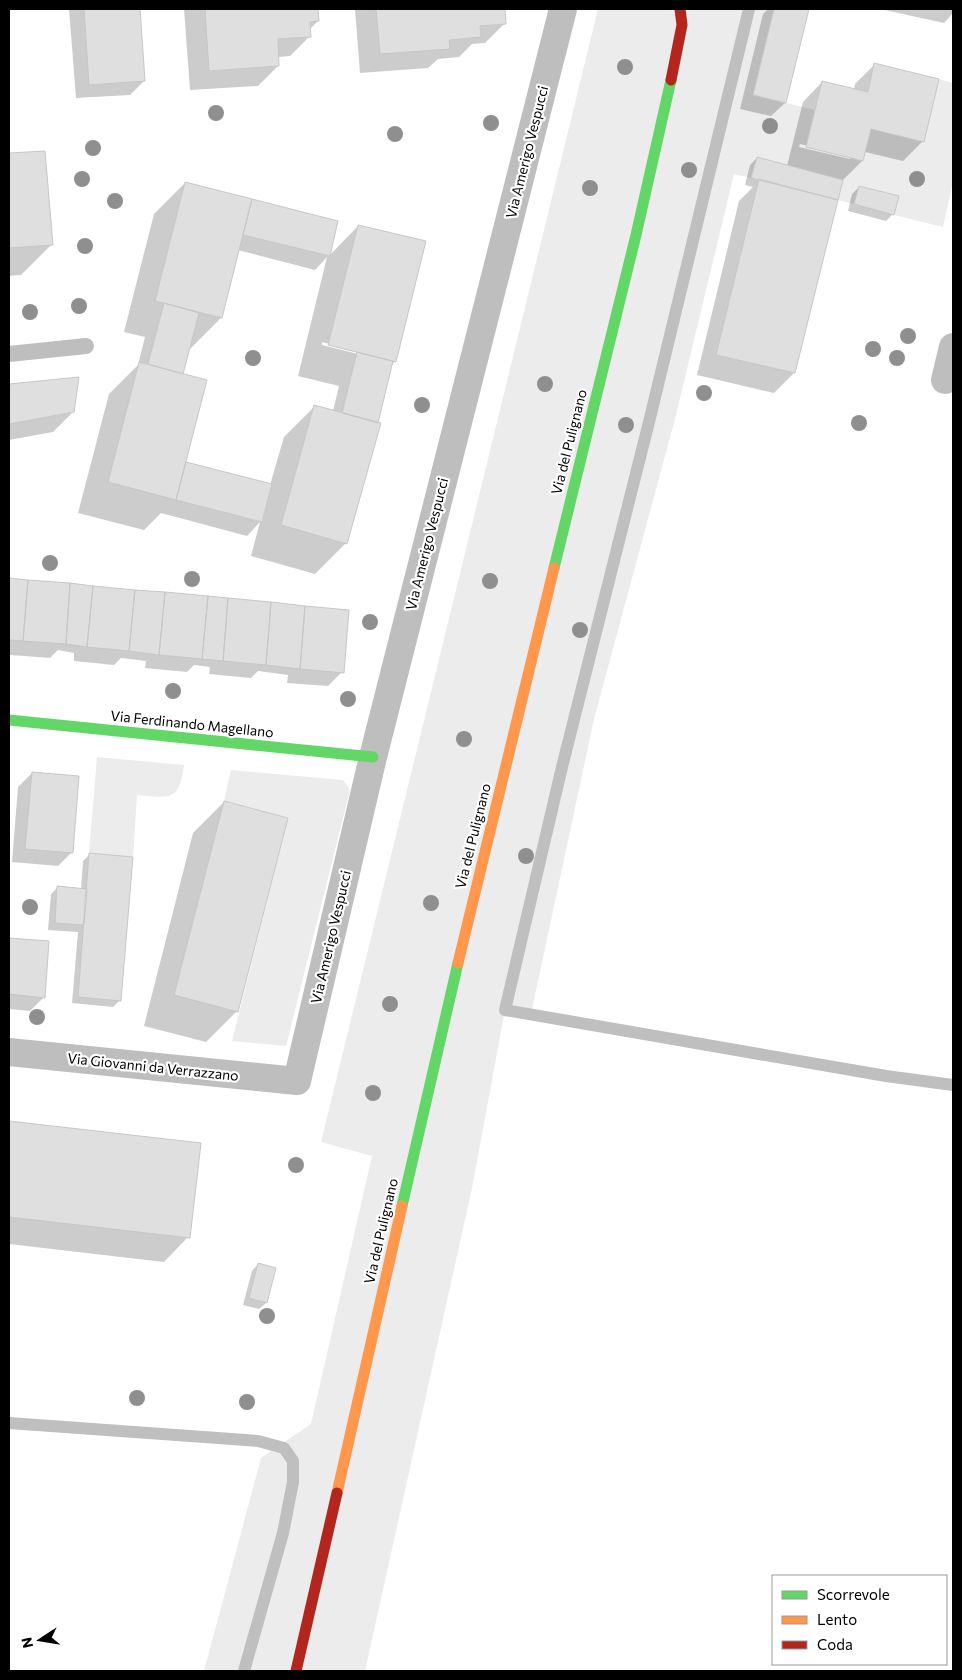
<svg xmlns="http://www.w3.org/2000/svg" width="962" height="1680" font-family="Commissioner,sans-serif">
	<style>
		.green { fill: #ececec }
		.shadow { fill: #0003; fill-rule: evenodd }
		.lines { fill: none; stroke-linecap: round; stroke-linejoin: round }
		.stream { stroke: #bfbfbf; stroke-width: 12 }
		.building { fill: #dfdfdf; stroke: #c7c7c7 }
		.lane { stroke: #bebebe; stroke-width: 16 }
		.street { stroke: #bebebe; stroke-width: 28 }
		.fast { stroke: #63d668; stroke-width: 11 }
		.slow { stroke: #ff974d; stroke-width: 11 }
		.jam { stroke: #b3261e; stroke-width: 11 }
		.tree { fill: #8f8f8f }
		.labels { text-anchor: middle; stroke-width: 4.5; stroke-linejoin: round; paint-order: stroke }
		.street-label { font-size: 14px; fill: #000; stroke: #fff }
	</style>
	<rect width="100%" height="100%" fill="#fff"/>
	<path class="green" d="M598 9H774L754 95 815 110 806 147 863 161 871 129 924 142 939 79 953 83V182L943 227 894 215 899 196 859 186 854 204 838 200 843 180 757 157 751 178 734 174 675 419 594 719 531 1014 505 1010 472 1188 365 1671H204L261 1458 311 1424 372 1156 321 1142Z
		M97 757 184 765C179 802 171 798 137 795L133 857 89 853Z
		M231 770 343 780 350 790 286 1046 232 1041 288 818 224 801Z"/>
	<path class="shadow" d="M69 9H139L144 81 130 95 76 98Z
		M184 9H317L318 21 310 29V36L290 56 278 57V66L258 86 190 90Z
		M355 9H504L505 23 485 43 472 44 459 57 438 59 428 68 360 73Z
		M768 9H808L785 103 771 116 740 109 763 14Z
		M880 9H953V13L944 23Z
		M875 64 923 141 903 161 865 152 862 161 842 181 794 373 774 393 697 375 739 201 753 187 745 185 750 165 757 158 787 166 803 102 822 82 854 90 855 84ZM800 144 850 157V159L799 147Z
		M44 152 52 244 21 275 9 276V155Z
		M185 183 337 222 329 256 358 226 395 361 391 366 346 543 315 574 251 556 260 522 247 536 161 513 144 530 78 513 109 394 138 365 145 337 124 332 154 214ZM238 250 315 270 327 257 298 376 339 386 333 411 315 406 284 437 270 485 184 463 182 374 189 348 190 349 221 318ZM322 342 360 352 358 354 322 345Z
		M859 187 893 214 886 221 848 211 852 194Z
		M78 379 73 412 53 432 9 440V386Z
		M9 579 28 581 342 672 328 686 287 683 288 675 258 671 251 678 209 674 210 667 194 665 187 672 145 668 146 661 121 658 114 665 74 661V653L58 650 50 658 10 655Z
		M32 773 72 852 58 866 12 862 18 787Z
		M224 802 237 1011 206 1042 144 1026 193 833Z
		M90 854 120 1000 113 1007 72 1003 78 932 48 930 51 894 58 887 81 889 83 861Z
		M9 939 48 942 44 997 30 1011 9 1009Z
		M9 1122 199 1144 188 1237 164 1262 9 1244Z
		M258 1264 266 1303 259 1309 243 1305 252 1271Z"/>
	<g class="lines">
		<path class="stream" d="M749 9 650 418 562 767 505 1010 886 1076 953 1085
			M9 1423 258 1441 284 1448 293 1461V1482L283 1533 244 1671"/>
	</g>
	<path class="building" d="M84 9H140L145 81 89 85Z
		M205 9H318L319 21 310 22 311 37 278 39 279 66 209 71Z
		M376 9H505L506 24 480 26 481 37 449 40 450 49 380 54Z
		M774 9H809L786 103 753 95Z
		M874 63 939 79 924 142 871 129 863 161 806 147 822 81 868 92Z
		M45 151 53 245 9 248V153Z
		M757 157 843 180 838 200 751 178Z
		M759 179 838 200 795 373 716 355Z
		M185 182 252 199 222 318 155 301Z
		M859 186 899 196 894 215 854 204Z
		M252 199 338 221 330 256 243 235Z
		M358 225 426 241 396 362 328 345Z
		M164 303 199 313 183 374 148 364Z
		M357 352 393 361 378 423 342 413Z
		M139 362 207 380 176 500 108 482Z
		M79 377 74 412 9 424V384Z
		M314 405 381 423 347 544 281 525Z
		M186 462 272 484 262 522 176 500Z
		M9 578 28 580 23 641 9 640Z
		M28 580 70 583 66 644 23 641Z
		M70 583 93 586 87 647 66 644Z
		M93 586 135 590 129 651 87 647Z
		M135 590 165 592 159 655 129 651Z
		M165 592 208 596 202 659 159 655Z
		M208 596 228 598 223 661 202 659Z
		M228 598 271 602 266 665 223 661Z
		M271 602 305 606 300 669 266 665Z
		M305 606 349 610 344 673 300 669Z
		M32 772 79 776 73 853 25 849Z
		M224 801 288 818 238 1012 174 995Z
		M89 853 133 857 121 1001 78 997Z
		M57 886 87 889 84 925 55 923Z
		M9 938 49 941 45 998 9 994Z
		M9 1121 201 1143 190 1238 9 1217Z
		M258 1263 276 1268 267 1303 249 1298Z"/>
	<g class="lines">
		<path class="lane" d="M9 354 86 346"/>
		<path class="street" d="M945 380 953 347
			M9 1052 297 1081 373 757 563 9"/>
		<path class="fast" d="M554 568 636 235 671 80
			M9 720 373 757
			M402 1206 458 963"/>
		<path class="slow" d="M458 963 554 568
			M337 1493 402 1206"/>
		<path class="jam" d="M671 80 682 25 680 9
			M296 1671 337 1493"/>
	</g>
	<g class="tree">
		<circle cx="625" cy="67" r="8"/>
		<circle cx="216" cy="113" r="8"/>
		<circle cx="491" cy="123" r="8"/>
		<circle cx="770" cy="126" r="8"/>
		<circle cx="395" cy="134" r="8"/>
		<circle cx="93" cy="148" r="8"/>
		<circle cx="689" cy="170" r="8"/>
		<circle cx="82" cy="179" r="8"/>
		<circle cx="917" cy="179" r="8"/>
		<circle cx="590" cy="188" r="8"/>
		<circle cx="115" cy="201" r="8"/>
		<circle cx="85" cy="246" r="8"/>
		<circle cx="79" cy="306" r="8"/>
		<circle cx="30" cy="312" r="8"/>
		<circle cx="908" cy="336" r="8"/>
		<circle cx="873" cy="349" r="8"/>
		<circle cx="253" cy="358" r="8"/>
		<circle cx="897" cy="358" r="8"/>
		<circle cx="545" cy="384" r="8"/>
		<circle cx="704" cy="393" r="8"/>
		<circle cx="422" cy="405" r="8"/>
		<circle cx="859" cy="423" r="8"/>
		<circle cx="626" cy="425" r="8"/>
		<circle cx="50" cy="563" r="8"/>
		<circle cx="192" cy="579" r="8"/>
		<circle cx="490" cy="581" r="8"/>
		<circle cx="370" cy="622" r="8"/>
		<circle cx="580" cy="630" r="8"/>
		<circle cx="173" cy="691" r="8"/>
		<circle cx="348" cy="699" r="8"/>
		<circle cx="464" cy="739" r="8"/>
		<circle cx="526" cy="856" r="8"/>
		<circle cx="431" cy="903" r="8"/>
		<circle cx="30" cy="907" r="8"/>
		<circle cx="390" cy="1004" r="8"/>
		<circle cx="37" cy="1017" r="8"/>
		<circle cx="373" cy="1093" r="8"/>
		<circle cx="296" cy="1165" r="8"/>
		<circle cx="267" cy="1316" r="8"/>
		<circle cx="137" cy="1398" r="8"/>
		<circle cx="247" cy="1402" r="8"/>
	</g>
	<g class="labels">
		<g class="street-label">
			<text transform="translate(527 152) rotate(-76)" y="5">Via Amerigo Vespucci</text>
			<text transform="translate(569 442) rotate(-76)" y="5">Via del Pulignano</text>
			<text transform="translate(427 544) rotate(-76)" y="5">Via Amerigo Vespucci</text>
			<text transform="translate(192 724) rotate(6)" y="5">Via Ferdinando Magellano</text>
			<text transform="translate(473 836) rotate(-76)" y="5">Via del Pulignano</text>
			<text transform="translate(331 937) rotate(-77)" y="5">Via Amerigo Vespucci</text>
			<text transform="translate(153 1067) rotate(6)" y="5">Via Giovanni da Verrazzano</text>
			<text transform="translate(381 1231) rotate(-77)" y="5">Via del Pulignano</text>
		</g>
	</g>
	<rect width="962" height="1680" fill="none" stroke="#000000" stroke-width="20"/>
	<rect x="772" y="1575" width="175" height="90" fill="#ffffff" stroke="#999999"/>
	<rect x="782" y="1591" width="25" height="8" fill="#63d668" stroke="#999999"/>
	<text x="817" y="1600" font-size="15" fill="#000000">Scorrevole</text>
	<rect x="782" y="1616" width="25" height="8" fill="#ff974d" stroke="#999999"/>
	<text x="817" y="1625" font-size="15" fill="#000000">Lento</text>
	<rect x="782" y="1641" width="25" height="8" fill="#b3261e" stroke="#999999"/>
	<text x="817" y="1650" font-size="15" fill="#000000">Coda</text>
	<g transform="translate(40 1640) rotate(258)" stroke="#ffffff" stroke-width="4" paint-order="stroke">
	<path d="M0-4L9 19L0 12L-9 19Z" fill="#000000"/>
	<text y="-8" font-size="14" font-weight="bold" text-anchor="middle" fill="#000000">N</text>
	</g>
</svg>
